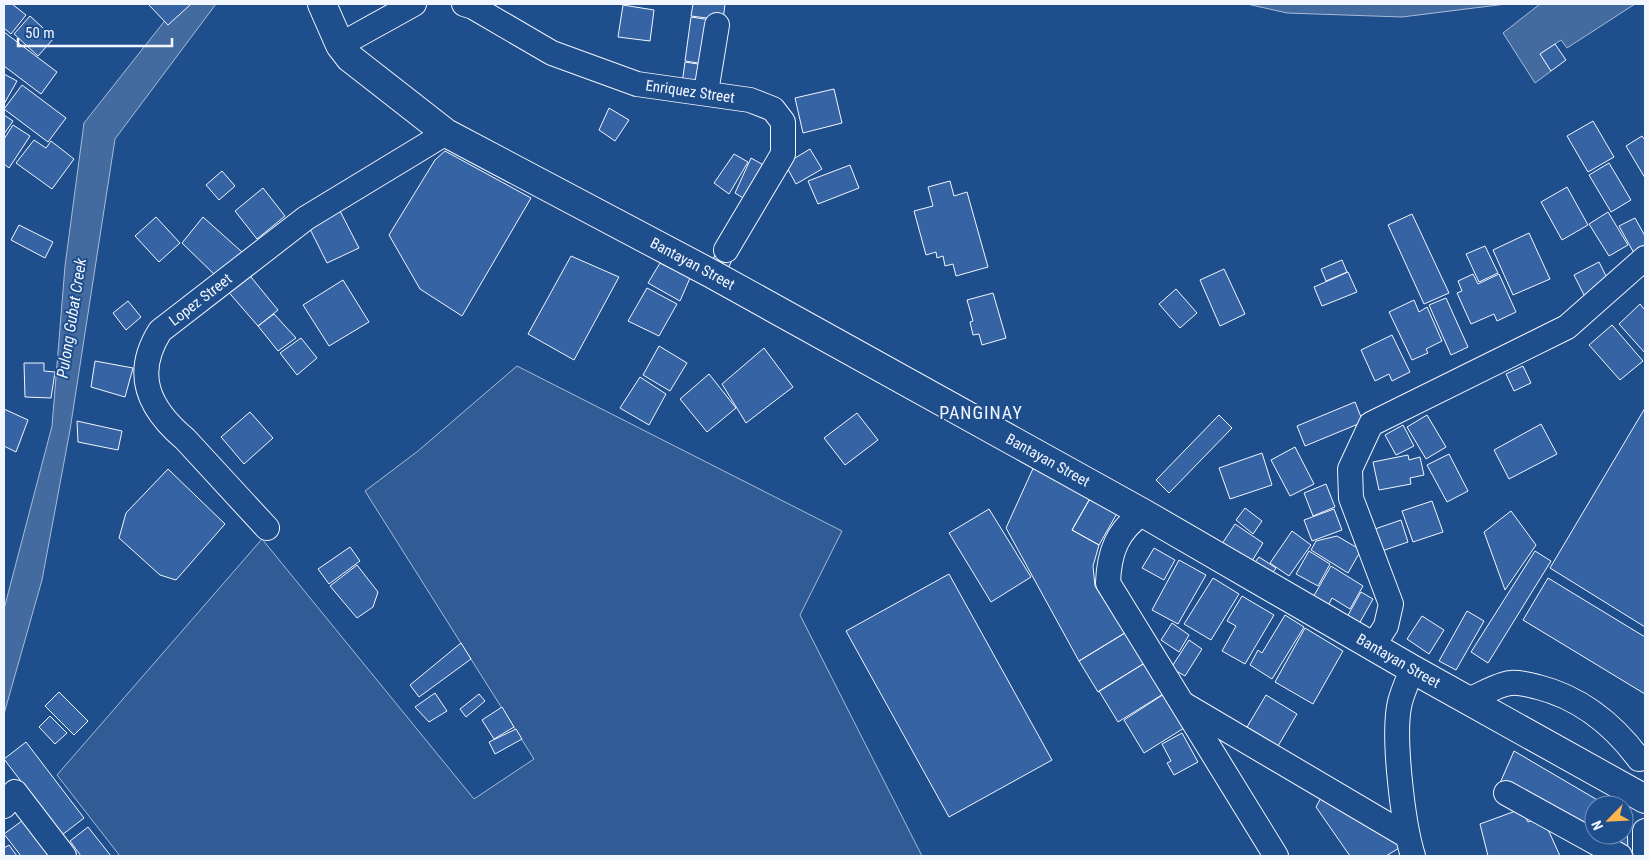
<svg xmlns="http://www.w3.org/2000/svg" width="1649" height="860" font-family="'Roboto Condensed',sans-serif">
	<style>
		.built { fill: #305b95; stroke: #a8bbd7 }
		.water { fill: #446ba0; stroke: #a8bbd7 }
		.building { fill: #3563a3; stroke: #f2f6ff }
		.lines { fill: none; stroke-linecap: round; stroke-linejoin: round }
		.minor-casing { stroke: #f2f6ff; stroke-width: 26 }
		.major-casing { stroke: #f2f6ff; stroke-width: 30 }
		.minor { stroke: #1f4e8c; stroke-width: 24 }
		.major { stroke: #1f4e8c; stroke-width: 28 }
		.labels { text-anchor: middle; stroke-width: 4; stroke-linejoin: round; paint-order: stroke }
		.street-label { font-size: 15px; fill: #f2f6ff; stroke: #1f4e8c }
		.water-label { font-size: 16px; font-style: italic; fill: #f2f6ff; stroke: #1f4e8c }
		.quarter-label { font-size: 18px; letter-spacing: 1px; fill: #f2f6ff; stroke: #1f4e8c }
	</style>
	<rect width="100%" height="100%" fill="#1f4e8c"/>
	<path class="built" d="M517 366 842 531 800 615 922 856H120L57 775 262 539 474 799 534 759 365 491 418 451Z"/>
	<path class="water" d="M178 4H216L115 139 70 430 42 580 4 714V609L52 426 65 266 84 123Z
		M1247 4H1506L1402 17 1287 13Z
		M1540 4H1635L1567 48 1561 40 1540 54 1551 71 1535 83 1503 33Z"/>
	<path class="building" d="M4 4H12L26 15 11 34 4 28Z
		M148 4H189L190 5 168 25Z
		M693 4H725L723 20 691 16Z
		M623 5 654 10 650 41 618 37Z
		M30 16 54 38 38 56 14 34Z
		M691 17 711 20 705 64 685 61Z
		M4 32 57 72 41 94 4 66Z
		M1555 44 1566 60 1551 71 1540 54Z
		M685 62 704 65 701 87 682 84Z
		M4 74 17 81 4 104Z
		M22 85 66 118 48 142 4 109Z
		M834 89 842 123 803 133 795 98Z
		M609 108 629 120 615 141 599 130Z
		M4 115 13 121 4 134Z
		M1593 121 1614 157 1588 172 1567 136Z
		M13 125 30 136 9 168 4 164V139Z
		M1642 136 1645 140V178L1626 146Z
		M34 140 46 148 51 141 74 159 52 189 16 163Z
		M810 149 822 169 796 184 785 164Z
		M445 151 531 198 462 316 420 289 389 235 435 160Z
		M734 154 748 162 729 194 714 183Z
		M751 158 767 167 748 201 735 193Z
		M1609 163 1631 200 1611 212 1589 175Z
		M850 165 859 188 818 204 808 181Z
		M222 171 235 186 219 200 206 185Z
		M950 181 954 196 967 192 988 267 956 276 953 264 945 266 943 256 937 258 936 252 926 255 914 211 933 206 928 187Z
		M1567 187 1588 225 1562 240 1541 202Z
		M263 188 285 216 257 239 235 211Z
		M339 209 359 248 327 263 308 225Z
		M1608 212 1628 245 1609 256 1589 224Z
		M1412 214 1449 293 1424 304 1388 225Z
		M156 217 180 243 159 262 135 236Z
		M203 217 242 252 217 277 182 243Z
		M1635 218 1645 236V250L1635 255 1619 226Z
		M19 225 53 242 45 258 11 240Z
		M1529 233 1550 279 1513 295 1493 250Z
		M1485 246 1498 273 1479 282 1466 254Z
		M719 247 735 254 726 273 710 265Z
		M571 256 619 277 574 360 528 334Z
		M1342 260 1347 272 1326 281 1321 269Z
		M1599 262 1610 284 1585 297 1574 275Z
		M660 263 690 278 680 301 648 283Z
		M1224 269 1245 314 1220 326 1200 280Z
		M246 271 278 310 258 326 225 288Z
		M1348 272 1357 292 1322 306 1314 287Z
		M1473 274 1478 284 1499 274 1516 312 1497 321 1494 314 1471 324 1457 293 1462 291 1458 281Z
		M343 280 369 322 329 346 303 305Z
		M647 288 677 304 659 336 628 321Z
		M1176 289 1197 313 1180 328 1159 304Z
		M993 293 1006 338 982 345 979 334 973 335 970 322 973 321 967 300Z
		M1446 298 1468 347 1451 355 1429 305Z
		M1414 300 1419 312 1427 307 1442 341 1426 349 1428 353 1412 360 1389 312Z
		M128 301 141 317 126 330 113 313Z
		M1640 304 1645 310V353L1619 324Z
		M274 314 296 338 278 351 258 326Z
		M1612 325 1643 361 1620 380 1589 345Z
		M1392 335 1410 372 1392 381 1389 374 1375 381 1361 350Z
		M301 338 317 358 297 375 280 353Z
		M659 346 687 363 670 391 643 375Z
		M764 348 793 387 746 423 722 384Z
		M95 361 133 368 125 397 91 387Z
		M24 363H44V371L55 372 51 398 25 397Z
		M1523 366 1531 383 1514 391 1506 374Z
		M709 374 736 408 707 432 680 399Z
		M640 377 666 394 649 425 620 408Z
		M1355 402 1363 422 1305 446 1297 426Z
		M1645 408V627L1550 568Z
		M4 409 28 420 16 452 4 446Z
		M250 412 273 438 244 464 221 437Z
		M857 413 878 440 845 465 824 438Z
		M1219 415 1232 428 1169 493 1156 480Z
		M1427 415 1446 447 1426 459 1407 427Z
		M77 421 122 431 118 450 78 442Z
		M1541 424 1557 454 1509 479 1494 450Z
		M1403 425 1414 446 1396 455 1385 435Z
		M1295 447 1314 484 1290 496 1271 460Z
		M1262 453 1272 485 1230 499 1219 468Z
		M1449 454 1468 491 1447 502 1427 465Z
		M1408 455 1409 460 1420 457 1424 475 1410 478 1411 484 1379 490 1373 462Z
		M1036 462 1092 495 1072 530 1099 545 1093 566 1095 586 1125 633 1079 661 1006 528Z
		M168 469 225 524 176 580 160 575 119 538 126 513Z
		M1326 484 1335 507 1313 516 1304 493Z
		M1092 495 1119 510 1099 545 1072 530Z
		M1432 501 1443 532 1413 542 1402 511Z
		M1245 508 1262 521 1253 534 1236 520Z
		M989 509 1031 577 991 602 949 533Z
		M1334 509 1342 530 1312 541 1304 520Z
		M1511 511 1536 545 1505 590 1484 532Z
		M1401 520 1408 542 1379 552 1372 530Z
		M1235 524 1263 543 1249 566 1220 547Z
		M1292 531 1311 545 1289 576 1270 563Z
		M1337 536 1361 550 1348 573 1311 550 1316 541Z
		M350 547 360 561 329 584 318 569Z
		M1154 548 1175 560 1164 580 1142 568Z
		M1309 551 1330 564 1318 586 1296 574Z
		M1535 551 1551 561 1488 663 1471 652Z
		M1259 557 1276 568 1269 578 1252 566Z
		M1179 560 1206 575 1178 624 1152 610Z
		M357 565 378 592 373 607 357 618 330 586Z
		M1331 566 1363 586 1350 609 1332 598 1327 608 1312 599Z
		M949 574 1052 760 949 817 846 631Z
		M1213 578 1239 594 1211 640 1184 624Z
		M1548 578 1645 637V694L1523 620Z
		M1361 592 1373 599 1359 624 1347 617Z
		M1242 596 1274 615 1245 664 1222 651 1236 626 1227 621Z
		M1467 611 1484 621 1456 670 1439 661Z
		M1285 615 1304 627 1272 679 1250 665 1258 650 1262 653Z
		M1422 616 1444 630 1429 654 1407 639Z
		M1172 623 1189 635 1179 652 1161 640Z
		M1305 628 1343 651 1313 704 1275 682Z
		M1128 631 1148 661 1098 692 1079 661Z
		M1189 640 1202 649 1185 676 1171 668Z
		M461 643 471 659 419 697 410 685Z
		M1148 661 1168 691 1118 722 1099 691Z
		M59 692 88 721 74 735 45 706Z
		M435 693 447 711 429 722 415 707Z
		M479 694 485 701 466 717 460 709Z
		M1164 694 1184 728 1144 753 1124 720Z
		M1266 695 1297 714 1278 746 1247 727Z
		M502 707 514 727 494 739 482 720Z
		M50 716 67 733 55 744 39 727Z
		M516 729 522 739 495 754 489 742Z
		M1182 733 1198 762 1174 775 1167 763 1171 761 1162 744Z
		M26 742 84 818 62 835 4 759Z
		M1514 751 1606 805H1594V835H1624V816L1627 818 1628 856 1500 783Z
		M1323 794 1404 845 1386 856H1350L1316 807Z
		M1521 809 1528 822 1542 816 1560 856H1488L1480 824Z
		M26 818 54 856H21L4 834Z
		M88 827 111 856H81L70 841Z
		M9 845 17 856H4V848Z"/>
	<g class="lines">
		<defs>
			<g id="minor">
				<path id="s1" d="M464 4 473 7 552 53 637 84 750 100 773 109 783 122V154L726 250"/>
				<path d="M340 45 414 4"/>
				<path d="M706 92 717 25"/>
				<path d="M1143 513C1117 530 1109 553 1108 583L1276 856"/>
				<path id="s2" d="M267 528 185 439C148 408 133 374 160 331L306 218 446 133"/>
				<path d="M1373 646 1386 626 1391 604 1351 498 1350 469 1371 424 1567 327 1645 258"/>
				<path d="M1412 669C1408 680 1403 691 1400 702 1392 734 1403 824 1413 856"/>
				<path d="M1468 700C1481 695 1498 684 1511 683 1519 682 1530 685 1538 687 1581 698 1613 724 1639 759"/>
				<path d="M1185 705 1407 836"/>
				<path d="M1506 793 1620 856"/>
				<path d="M4 806 15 792 64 856"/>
				<path d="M1645 831V852"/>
			</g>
			<g id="major">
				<path id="s3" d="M322 4 340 45 350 58 446 133 712 274 1143 513 1412 669 1645 799"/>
			</g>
		</defs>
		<use href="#minor" class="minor-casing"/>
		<use href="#major" class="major-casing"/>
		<use href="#minor" class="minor"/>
		<use href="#major" class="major"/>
	</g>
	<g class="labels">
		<g class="street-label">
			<text dy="5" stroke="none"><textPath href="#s1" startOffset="245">Enriquez Street</textPath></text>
			<text dy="5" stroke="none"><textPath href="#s3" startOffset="462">Bantayan Street</textPath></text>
			<text dy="5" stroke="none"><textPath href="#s2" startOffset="296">Lopez Street</textPath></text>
			<text dy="5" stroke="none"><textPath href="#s3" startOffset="868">Bantayan Street</textPath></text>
			<text dy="5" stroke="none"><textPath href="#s3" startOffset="1272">Bantayan Street</textPath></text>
		</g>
		<g class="water-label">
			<text transform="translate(71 318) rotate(-81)" y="6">Pulong Gubat Creek</text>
		</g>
		<g class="quarter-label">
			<text x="981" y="419">PANGINAY</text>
		</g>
	</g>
	<rect width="1649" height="860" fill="none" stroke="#f2f6ff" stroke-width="10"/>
	<g transform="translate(1609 820) rotate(246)"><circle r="24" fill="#1f4e8c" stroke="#7391ba"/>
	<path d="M0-4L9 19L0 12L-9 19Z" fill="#ffb74d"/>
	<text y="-8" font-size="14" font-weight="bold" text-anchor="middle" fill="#f2f6ff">N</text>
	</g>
	<path d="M18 38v8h154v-8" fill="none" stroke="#f2f6ff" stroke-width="2.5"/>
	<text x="25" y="38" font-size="15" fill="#f2f6ff" stroke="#1f4e8c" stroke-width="4" paint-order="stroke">50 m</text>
</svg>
